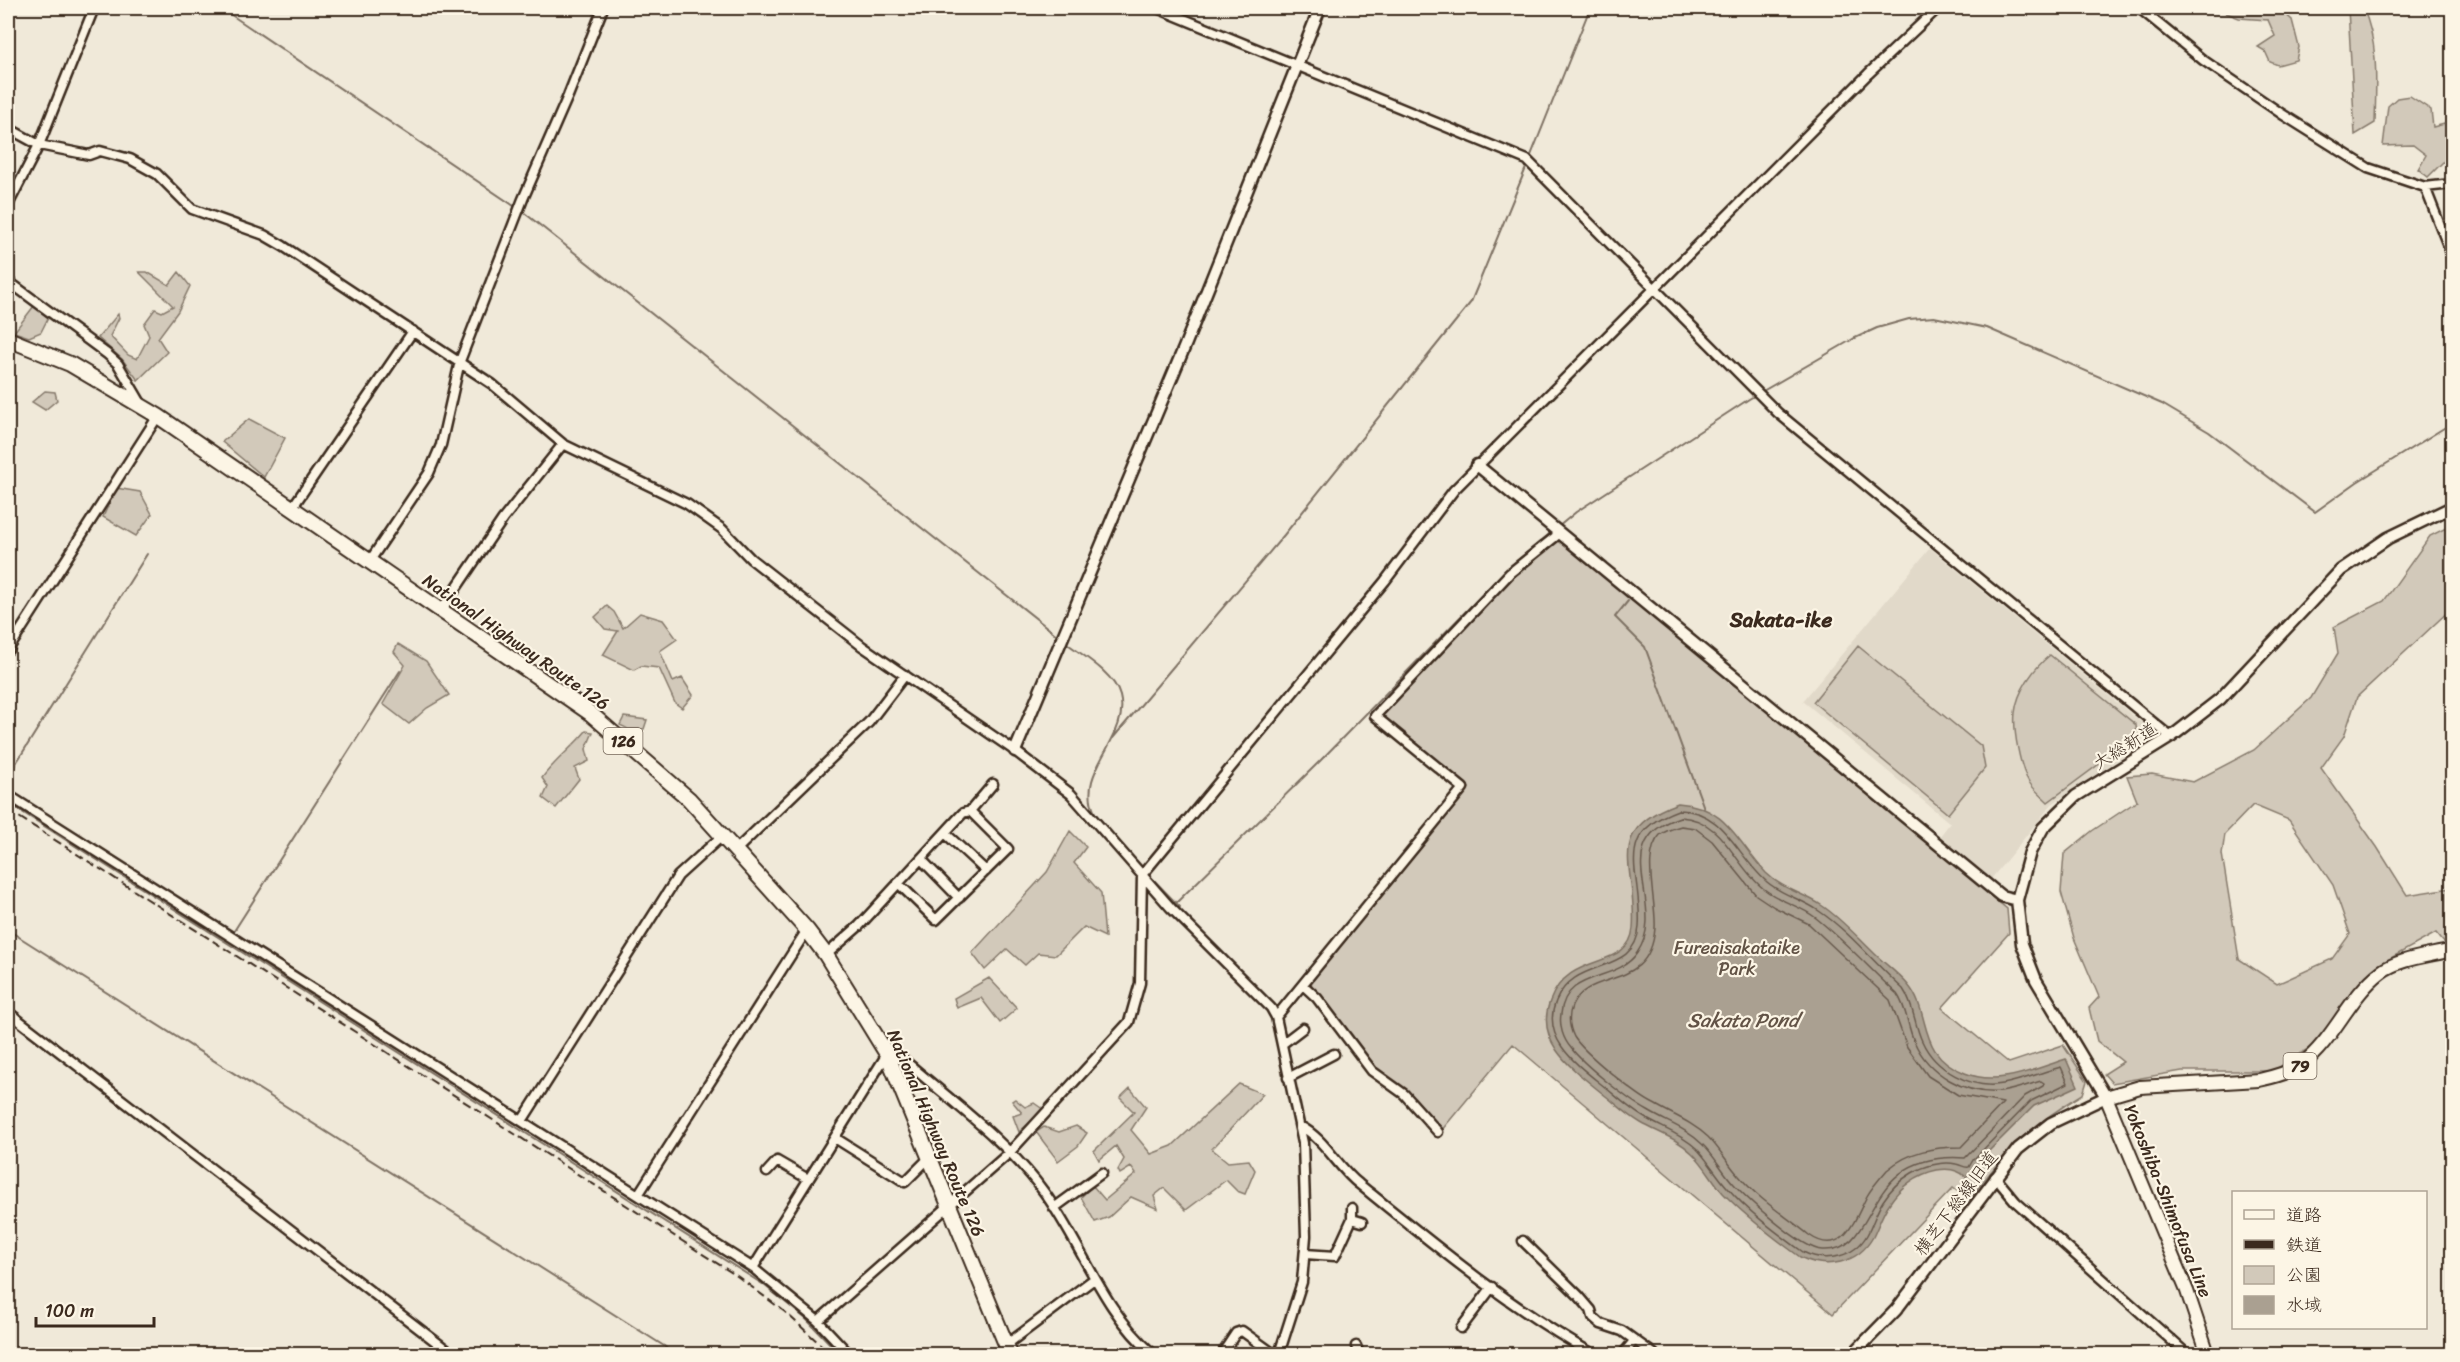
<svg xmlns="http://www.w3.org/2000/svg" width="2460" height="1362" font-family="Sriracha,'Klee One',sans-serif">
	<style>
		.built { fill: #e1d9c9 }
		.green { fill: #d2c9ba; stroke: #867a6c; stroke-width: 1.5; fill-rule: evenodd }
		.water { fill: #aaa091; stroke: #7e7163; stroke-width: 1.5 }
		.lines { fill: none; stroke-linecap: round; stroke-linejoin: round }
		.shore { stroke: #67594c; stroke-width: 1.5 }
		.stream { stroke: #7e7163; stroke-width: 2 }
		.minor-casing { stroke: #3b2a1e; stroke-width: 13 }
		.tertiary-casing { stroke: #3b2a1e; stroke-width: 15 }
		.primary-casing { stroke: #3b2a1e; stroke-width: 16 }
		.trunk-casing { stroke: #3b2a1e; stroke-width: 18 }
		.minor { stroke: #fcf5e5; stroke-width: 8 }
		.tertiary { stroke: #fcf5e5; stroke-width: 10 }
		.primary { stroke: #fcf5e5; stroke-width: 12 }
		.trunk { stroke: #fcf5e5; stroke-width: 14 }
		.rail { stroke: #3b2a1e; stroke-width: 2; stroke-dasharray: 9 4.5; stroke-linecap: butt }
		.labels { text-anchor: middle; stroke-width: 4.5; stroke-linejoin: round; paint-order: stroke }
		.shield { fill: #fcf5e5; stroke: #75675a; stroke-width: 1.5 }
		.shield-label { font-size: 16px; font-weight: bold; fill: #3b2a1e }
		.street-label { font-size: 18px; fill: #3b2a1e; stroke: #fcf5e5 }
		.park-label { font-size: 18px; fill: #615245; stroke: #fcf5e5 }
		.water-label { font-size: 20px; font-style: italic; fill: #625346; stroke: #fcf5e5 }
		.quarter-label { font-size: 21px; font-weight: bold; fill: #3b2a1e; stroke: #fcf5e5 }
	</style>
	<rect width="100%" height="100%" fill="#f0e9d9"/>
	<filter id="ink" filterUnits="userSpaceOnUse"><feTurbulence type="fractalNoise" baseFrequency=".0167" numOctaves="2"/><feDisplacementMap in="SourceGraphic" scale="12" xChannelSelector="R" yChannelSelector="G"/><feConvolveMatrix kernelMatrix="1 2 1 2 8 2 1 2 1" color-interpolation-filters="sRGB"/></filter>
	<g filter="url(#ink)">
		<path class="built" d="M1930 548 2143 724 2142 743 2052 804 1991 879 1940 836 1950 823 1803 701Z"/>
		<path class="green" d="M2226 8H2278L2292 20 2299 47 2296 60 2278 65 2270 62 2265 51 2258 47 2275 36 2268 20 2239 18 2226 13Z
			M2348 8H2363C2379 44 2376 83 2375 123L2355 135Z
			M2410 96 2431 110 2433 127 2452 122V153L2428 177 2418 169 2426 155 2413 145 2383 146 2388 106 2397 98Z
			M139 272H147L169 285 179 272 190 286 178 311 158 338 167 352 138 380 122 359 98 338 118 314 119 318 110 336 128 355 137 359 149 336 144 324 155 309 162 312 173 306Z
			M34 306 50 314 41 332 29 337 14 332Z
			M45 391 55 392 57 400 45 410 32 402Z
			M249 419 285 438 264 477 222 442Z
			M116 488 140 492 152 514 136 536 103 517Z
			M2452 525V608L2357 697 2344 736 2321 768 2377 847 2407 895 2451 888 2452 884V942L2445 944 2436 933 2378 965 2311 1047 2273 1071H2182L2112 1083 2104 1074 2123 1062 2097 1041 2089 1008 2099 997 2074 938 2061 892 2064 854 2092 831 2137 801 2127 776 2152 774 2193 782 2254 750 2311 698 2338 653 2334 627 2384 601 2430 536ZM2253 805 2289 820 2333 885 2350 934 2332 959 2277 984 2239 959 2222 854 2225 834Z
			M1558 538 2007 909 2009 933 1942 1008 2009 1063 2063 1045 2087 1081 2083 1094C2028 1127 2007 1149 1969 1200L1953 1188 1833 1314 1513 1044 1441 1131 1405 1089 1374 1069 1312 988 1311 980 1469 788 1380 715 1514 574Z
			M607 606 614 612 623 628 640 613 663 620 677 639 660 651 673 682 682 678 693 695 682 708 675 703 659 668 641 666 634 670 603 655 618 631 605 629 595 617Z
			M398 644 426 661 449 695 427 708 409 724 383 704 405 665 394 652Z
			M1858 646 1981 746 1985 768 1948 814 1813 702Z
			M2050 655 2136 725 2137 736 2048 802C2042 796 2033 789 2029 782 2020 768 2013 730 2015 713 2017 691 2034 668 2050 655Z
			M624 717 647 720 644 729H628L620 725Z
			M586 731 593 732 586 749 589 761 575 768 579 779 556 808 543 798 548 787 542 778C555 760 572 748 586 731Z
			M1070 831 1086 847 1074 863 1101 893 1105 937 1084 927 1056 955 1038 953 1025 965 1007 949 985 970 972 953 1047 872Z
			M989 978 1017 1008 1000 1023 981 998 957 1008 954 998Z
			M1239 1084 1263 1094 1212 1149 1228 1162 1249 1160 1255 1170 1245 1194 1237 1191 1226 1180 1186 1210 1164 1188 1154 1196 1158 1209 1131 1197 1109 1217 1095 1222 1081 1197 1093 1186 1105 1200 1136 1174 1131 1167 1120 1174 1118 1170 1124 1159 1116 1146 1099 1160 1094 1151 1134 1112 1120 1098 1130 1088 1146 1107 1131 1130 1151 1154 1172 1146Z
			M1015 1099 1025 1107 1034 1103 1044 1110 1019 1132 1013 1116 1022 1113 1012 1101Z
			M1076 1126 1087 1133 1078 1146 1058 1161 1036 1132 1044 1127 1059 1132Z"/>
		<path class="water" d="M1678 803C1727 806 1737 842 1766 873 1782 889 1803 893 1821 905 1841 918 1858 938 1875 954 1885 964 1899 974 1908 985 1933 1015 1915 1053 1965 1073 1998 1087 2034 1069 2066 1059L2078 1086 2034 1106 1976 1164 1981 1169 1977 1174 1972 1172 1966 1177C1958 1169 1948 1168 1937 1170 1917 1174 1900 1187 1889 1204 1882 1214 1878 1227 1873 1237 1858 1264 1826 1270 1800 1257 1774 1238 1745 1216 1723 1193 1712 1180 1705 1165 1692 1153 1678 1139 1659 1133 1641 1123 1627 1115 1615 1103 1602 1093 1574 1070 1534 1043 1550 1001 1569 949 1629 972 1633 928 1638 868 1601 831 1678 803Z"/>
		<g class="lines">
			<path class="shore" d="M1678 810C1725 810 1736 856 1767 882 1782 895 1802 899 1819 911 1850 932 1875 964 1903 989 1914 1005 1914 1024 1922 1041 1935 1070 1971 1090 2003 1084 2023 1080 2042 1072 2061 1067L2068 1083 2031 1101 1973 1160 1969 1167C1964 1168 1962 1165 1956 1164 1942 1161 1924 1166 1912 1173 1900 1180 1890 1190 1883 1201 1876 1212 1873 1224 1867 1235 1854 1258 1825 1263 1803 1252 1777 1233 1747 1211 1727 1187 1716 1175 1708 1160 1696 1148 1681 1134 1662 1128 1645 1118 1631 1110 1618 1098 1606 1088 1579 1066 1540 1040 1556 1001 1575 955 1635 977 1639 927 1643 873 1610 835 1678 810Z
				M1680 817C1724 819 1734 866 1764 889 1780 902 1801 906 1816 918 1845 941 1870 969 1897 994 1907 1008 1907 1025 1914 1041 1928 1074 1965 1095 2001 1092 2014 1090 2028 1085 2041 1081L2044 1083 2043 1086 2025 1096 1965 1158C1857 1150 1883 1254 1822 1250 1802 1249 1747 1199 1733 1183 1722 1171 1714 1155 1702 1144 1686 1128 1666 1122 1648 1111 1628 1100 1584 1065 1571 1048 1563 1039 1559 1026 1561 1014 1565 969 1617 983 1637 953 1670 906 1604 842 1680 817Z
				M1681 826 1695 828 1712 841 1756 895 1774 907 1809 924 1890 1000 1907 1047 1928 1076 1958 1095 2003 1103 1961 1147C1934 1147 1909 1151 1887 1170 1880 1178 1872 1187 1867 1196 1855 1219 1843 1259 1809 1235 1786 1216 1758 1199 1739 1176 1728 1164 1720 1149 1708 1137 1692 1122 1673 1115 1654 1104 1637 1096 1583 1052 1574 1037 1569 1027 1568 1016 1572 1006 1589 967 1650 993 1655 928 1657 902 1641 855 1660 835 1666 830 1674 828 1681 826Z"/>
			<path class="stream" d="M221 8 517 208
				M1530 158 1590 8
				M522 211 1058 636
				M1558 527 1576 512 1749 399 1853 339 1877 328 1909 319 1934 317 1987 328 2162 404 2209 432 2315 512 2357 482 2452 423
				M1628 601 1615 617 1645 647 1704 808
				M1065 642C1082 655 1114 673 1120 696 1131 738 1074 771 1095 813 1102 828 1131 856 1143 868
				M1113 738 1284 535 1471 302 1528 163
				M8 776 147 554
				M8 803 764 1285 806 1319 840 1354
				M1147 873 1180 907
				M1176 903 1319 762 1506 570 1553 531
				M8 930 664 1346 673 1354
				M234 931 400 671"/>
			<defs>
				<path id="minor" d="M1157 8 1527 160 1778 413 2171 737
					M2139 8 2203 60 2282 114 2368 168 2425 187 2452 184
					M8 128 39 145 89 155 100 151 130 159 157 174 192 209 264 235 283 246 492 384 563 444 687 504 722 529 751 559 862 646 1015 751 1071 794 1171 908 1271 1008 1276 1017 1303 1143 1306 1236 1302 1282 1279 1354
					M2425 187 2452 256
					M8 205 39 145 94 8
					M8 281 107 354 118 364 142 405
					M292 508 413 331
					M369 562 429 473 441 445 460 361 523 199 568 96 603 8
					M440 612 503 519 563 444
					M8 650 158 416
					M8 795 753 1268 818 1321 849 1354
					M945 833 986 871
					M737 849 869 722 905 675
					M921 859 959 898
					M898 883 936 920 1008 849 970 811
					M826 955 859 926 963 813 970 811 993 784
					M1303 985 1317 998 1372 1071 1404 1094 1438 1132
					M8 1012 452 1354
					M1276 1017 1463 788 1375 716 1510 573 1560 533
					M1282 1044 1303 1028
					M1288 1078 1334 1054
					M522 1121 678 876 723 835
					M1300 1126C1325 1139 1337 1167 1359 1184 1433 1244 1509 1307 1593 1354
					M835 1138 905 1182 928 1159
					M767 1172 777 1161 808 1179
					M1995 1177 2016 1202 2187 1354
					M638 1195 807 930
					M1054 1208 1102 1173
					M1352 1219 1362 1222
					M1523 1241 1579 1296 1591 1310 1593 1317 1601 1324 1622 1331 1654 1354
					M1305 1254 1335 1256 1352 1219V1208
					M753 1268 887 1054 904 1060C950 1100 1008 1142 1044 1192 1083 1246 1102 1310 1153 1354
					M818 1321 1009 1153 1129 1022 1140 983 1142 875 1385 581 1454 490 1868 74 1938 8
					M1461 1328 1492 1287
					M1006 1345 1094 1279
					M1356 1346 1359 1354
					M1222 1354 1236 1333 1242 1331 1274 1354
					M1623 1354 1634 1341"/>
				<path id="tertiary" d="M1477 465 2001 896 2017 900
					M1015 751 1184 348 1320 8
					M1853 1354 1896 1310 2018 1149 2051 1123 2106 1097 2036 980 2022 944 2017 900 2030 852 2043 828 2076 796 2171 737 2220 699 2341 570 2388 538 2452 507"/>
				<path id="primary" d="M2208 1354 2187 1291 2106 1097 2140 1087 2259 1080C2273 1077 2290 1073 2302 1064 2334 1040 2349 996 2381 972 2400 958 2430 956 2452 950"/>
				<path id="trunk" d="M8 339 70 364 158 416 590 713 689 799 807 930 826 955 887 1054 1010 1354"/>
			</defs>
			<use href="#minor" class="minor-casing"/>
			<use href="#tertiary" class="tertiary-casing"/>
			<use href="#primary" class="primary-casing"/>
			<use href="#trunk" class="trunk-casing"/>
			<use href="#minor" class="minor"/>
			<use href="#tertiary" class="tertiary"/>
			<use href="#primary" class="primary"/>
			<use href="#trunk" class="trunk"/>
			<path class="rail" d="M8 810 737 1276 785 1312 831 1354"/>
		</g>
	</g>
	<g class="labels">
		<g class="shield">
			<rect x="603.5" y="728" width="39" height="26" rx="4.5"/>
			<rect x="2283.5" y="1053" width="33" height="26" rx="4.5"/>
		</g>
		<g class="shield-label">
			<text x="623" y="747">126</text>
			<text x="2300" y="1072">79</text>
		</g>
		<g class="street-label">
			<text transform="translate(516 642) rotate(35)" y="6">National Highway Route 126</text>
			<text transform="translate(2125 746) rotate(-32)" y="6">大総新道</text>
			<text transform="translate(936 1133) rotate(67)" y="6">National Highway Route 126</text>
			<text transform="translate(2168 1201) rotate(68)" y="6">Yokoshiba-Shimofusa Line</text>
			<text transform="translate(1956 1203) rotate(-53)" y="6">横芝下総線旧道</text>
		</g>
		<g class="park-label">
			<text x="1737" y="954">Fureaisakataike<tspan x="1737" dy="21">Park</tspan></text>
		</g>
		<g class="water-label">
			<text x="1743" y="1027">Sakata Pond</text>
		</g>
		<g class="quarter-label">
			<text x="1781" y="627">Sakata-ike</text>
		</g>
	</g>
	<rect width="2460" height="1362" fill="none" stroke="#fcf5e5" stroke-width="30"/>
	<rect x="15" y="15" width="2430" height="1332" fill="none" stroke="#3b2a1e" stroke-width="2" filter="url(#ink)"/>
	<rect x="2232" y="1191" width="195" height="138" fill="#fcf5e5" stroke="#afa495" stroke-width="1.5"/>
	<rect x="2244" y="1210" width="30" height="9" fill="#fcf5e5" stroke="#afa495" stroke-width="1.5"/>
	<text x="2286" y="1221" font-size="18" fill="#3b2a1e">道路</text>
	<rect x="2244" y="1240" width="30" height="9" fill="#3b2a1e" stroke="#afa495" stroke-width="1.5"/>
	<text x="2286" y="1251" font-size="18" fill="#3b2a1e">鉄道</text>
	<rect x="2244" y="1266" width="30" height="18" fill="#d2c9ba" stroke="#afa495" stroke-width="1.5"/>
	<text x="2286" y="1281" font-size="18" fill="#3b2a1e">公園</text>
	<rect x="2244" y="1296" width="30" height="18" fill="#aaa091" stroke="#afa495" stroke-width="1.5"/>
	<text x="2286" y="1311" font-size="18" fill="#3b2a1e">水域</text>
	<path d="M36 1317v9h118v-9" fill="none" stroke="#3b2a1e" stroke-width="3"/>
	<text x="45" y="1317" font-size="18" fill="#3b2a1e" stroke="#fcf5e5" stroke-width="4.5" paint-order="stroke">100 m</text>
</svg>
